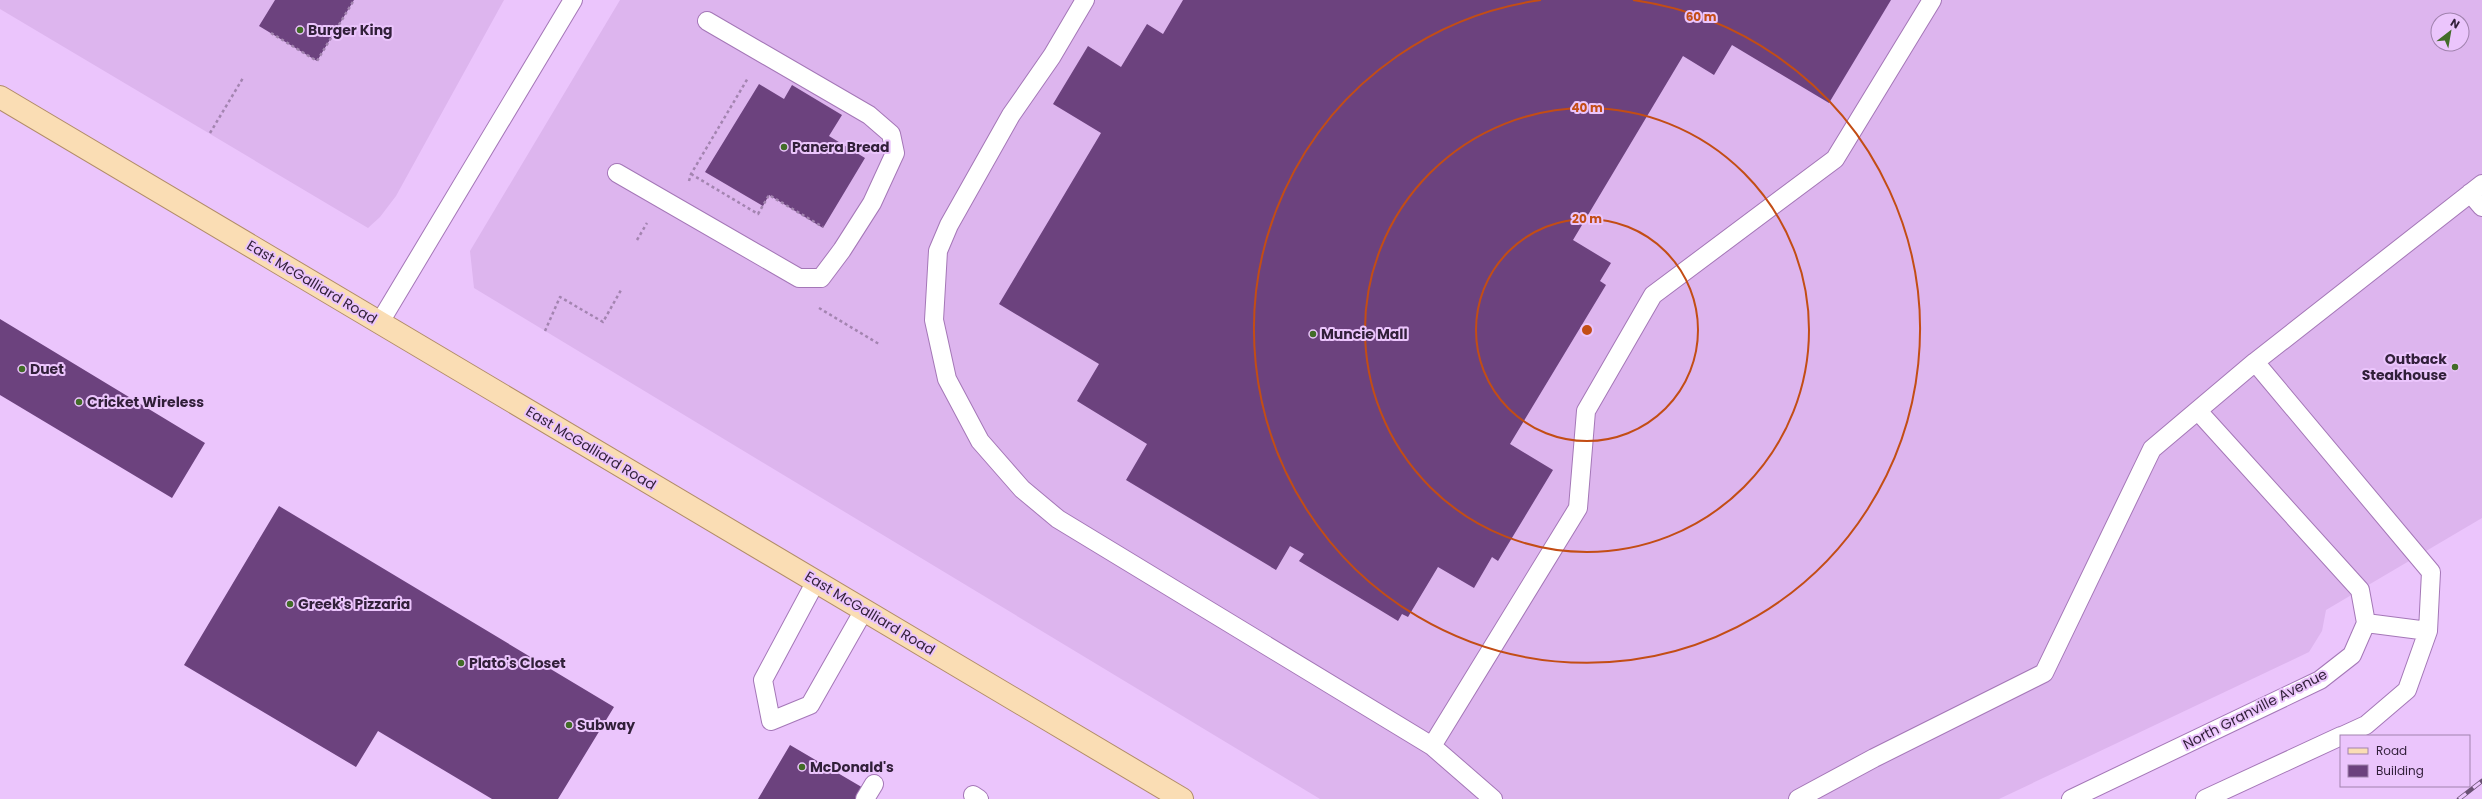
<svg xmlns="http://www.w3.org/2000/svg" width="2482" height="799" font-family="Poppins,sans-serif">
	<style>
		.built { fill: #ddb5ee; fill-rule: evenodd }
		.building { fill: #6c427e }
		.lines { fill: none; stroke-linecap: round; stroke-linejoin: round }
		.service-casing { stroke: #a477b7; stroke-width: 20 }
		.primary-casing { stroke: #b18c68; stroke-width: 24 }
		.path { stroke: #a384b0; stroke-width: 2.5; stroke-dasharray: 3 3; stroke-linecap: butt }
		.service { stroke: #fff; stroke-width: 18 }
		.primary { stroke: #faddb4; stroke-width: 22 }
		.rail-casing { stroke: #6a5274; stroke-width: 4.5 }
		.rail { stroke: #ebc5fc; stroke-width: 3; stroke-dasharray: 9; stroke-linecap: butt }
		.ring { fill: none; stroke: #c34d15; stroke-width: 2 }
		.poi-dot { fill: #426c28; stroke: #ebc5fc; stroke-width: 1.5 }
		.labels { text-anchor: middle; stroke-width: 4; stroke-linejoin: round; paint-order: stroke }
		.poi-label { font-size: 14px; font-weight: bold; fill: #311f39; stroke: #ebc5fc; text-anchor: start }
		.street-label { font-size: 14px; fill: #311f39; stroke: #ebc5fc }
		.centre { fill: #c34d15; stroke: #ebc5fc; stroke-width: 2 }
		.ring-label { font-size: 12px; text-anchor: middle; font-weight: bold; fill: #c34d15; stroke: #ebc5fc; stroke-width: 4; stroke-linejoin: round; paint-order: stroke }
	</style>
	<rect width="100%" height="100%" fill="#ebc5fc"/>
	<path class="built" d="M0 0H504L396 196 380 217 368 228 0 9Z
		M620 0H2482V518L2326 610 2322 631 2309 652 1999 799H1320L474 288 470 251ZM2438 20H2462V44H2438Z"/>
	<path class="building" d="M275 0H354L317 61 259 26Z
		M1183 0H1891L1829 103 1732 45 1714 75 1683 56 1573 240 1611 263 1600 281 1606 285 1510 444 1553 470 1498 561 1492 557 1474 588 1438 567 1408 617 1402 614 1398 621 1299 561 1304 554 1290 546 1276 570 1126 480 1147 444 1077 401 1099 364 999 304 1101 133 1053 104 1088 46 1121 67 1147 24 1163 34Z
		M759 84 784 99 792 85 842 115 829 136 865 158 823 228 769 195 763 206 705 172Z
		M0 319 205 443 172 498 0 395Z
		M279 506 614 707 558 799H492L378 731 356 767 184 665Z
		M790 745 865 789 860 799H758Z"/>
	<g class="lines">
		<defs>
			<path id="service" d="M1085 0 1052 56 1011 115 949 225 938 251 934 320 947 379 980 441 1022 489 1058 519 1432 746 1493 799
				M617 173 799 278H821L842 250 872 203 895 153 891 134 869 115 707 21
				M2470 193 2482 207
				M380 322 573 0
				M2255 362 2431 572 2428 631 2407 690 2366 725 2342 736
				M816 581 763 680 771 721 810 705 864 610
				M2366 623 2428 631
				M1432 746 1578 508 1586 411 1653 295 1835 159 1932 0
				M973 795 979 799
				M865 799 874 784
				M1798 799 1874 758 2044 673 2152 449 2255 362 2482 184
				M2071 799 2320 680 2352 655 2366 623 2360 590 2198 411
				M2205 799 2341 736"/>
			<path id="primary" d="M0 97 1182 799"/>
		</defs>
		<use href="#service" class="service-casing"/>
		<use href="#primary" class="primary-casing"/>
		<path class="path" d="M271 33 317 61 354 0
			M210 133 243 78
			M691 174 758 214 769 195 823 227
			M689 181 691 174 748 78
			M637 240 647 223
			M819 308 879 344
			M545 331 560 297 603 322 621 290"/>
		<use href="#service" class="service"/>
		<use href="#primary" class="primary"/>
		<defs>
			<path id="rail" d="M2459 799 2482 781"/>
		</defs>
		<use href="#rail" class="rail-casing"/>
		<use href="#rail" class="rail"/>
	</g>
	<g class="ring">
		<circle cx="1587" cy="330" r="111"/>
		<circle cx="1587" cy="330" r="222"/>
		<path d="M1633 0A333 333 0 1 1 1541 0"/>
	</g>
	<g class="poi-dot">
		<circle cx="300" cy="30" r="4"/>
		<circle cx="784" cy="147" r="4"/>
		<circle cx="1313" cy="334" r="4"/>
		<circle cx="2455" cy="367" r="4"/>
		<circle cx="22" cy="369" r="4"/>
		<circle cx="79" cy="402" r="4"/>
		<circle cx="290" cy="604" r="4"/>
		<circle cx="461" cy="663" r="4"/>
		<circle cx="569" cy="725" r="4"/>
		<circle cx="802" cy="767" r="4"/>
	</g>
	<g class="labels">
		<g class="poi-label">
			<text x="308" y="35">Burger King</text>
			<text x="792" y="152">Panera Bread</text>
			<text x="1321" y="339">Muncie Mall</text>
			<text x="2447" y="364" text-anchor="end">Outback<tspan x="2447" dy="16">Steakhouse</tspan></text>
			<text x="30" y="374">Duet</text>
			<text x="87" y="407">Cricket Wireless</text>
			<text x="298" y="609">Greek's Pizzaria</text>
			<text x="469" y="668">Plato's Closet</text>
			<text x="577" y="730">Subway</text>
			<text x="810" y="772">McDonald's</text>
		</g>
		<g class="street-label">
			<text transform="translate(312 282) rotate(31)" y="5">East McGalliard Road</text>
			<text transform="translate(591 448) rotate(31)" y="5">East McGalliard Road</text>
			<text transform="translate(870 613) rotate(31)" y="5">East McGalliard Road</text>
			<text transform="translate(2255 709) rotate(-27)" y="5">North Granville Avenue</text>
		</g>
	</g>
	<circle cx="1587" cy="330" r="6" class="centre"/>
	<g class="ring-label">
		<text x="1701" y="21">60 m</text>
		<text x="1587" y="112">40 m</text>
		<text x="1587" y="223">20 m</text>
	</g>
	<rect x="2340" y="735" width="130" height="52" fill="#ebc5fc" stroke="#a183ae"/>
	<rect x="2348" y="748" width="20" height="6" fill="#faddb4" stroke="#a183ae"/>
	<text x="2376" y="755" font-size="12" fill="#311f39">Road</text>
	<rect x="2348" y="765" width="20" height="12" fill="#6c427e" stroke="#a183ae"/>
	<text x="2376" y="775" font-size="12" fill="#311f39">Building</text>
	<g transform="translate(2450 32) rotate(31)"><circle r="19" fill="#ebc5fc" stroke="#a183ae"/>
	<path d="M0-3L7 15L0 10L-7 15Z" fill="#426c28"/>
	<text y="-6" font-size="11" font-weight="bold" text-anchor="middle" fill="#311f39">N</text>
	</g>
</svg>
